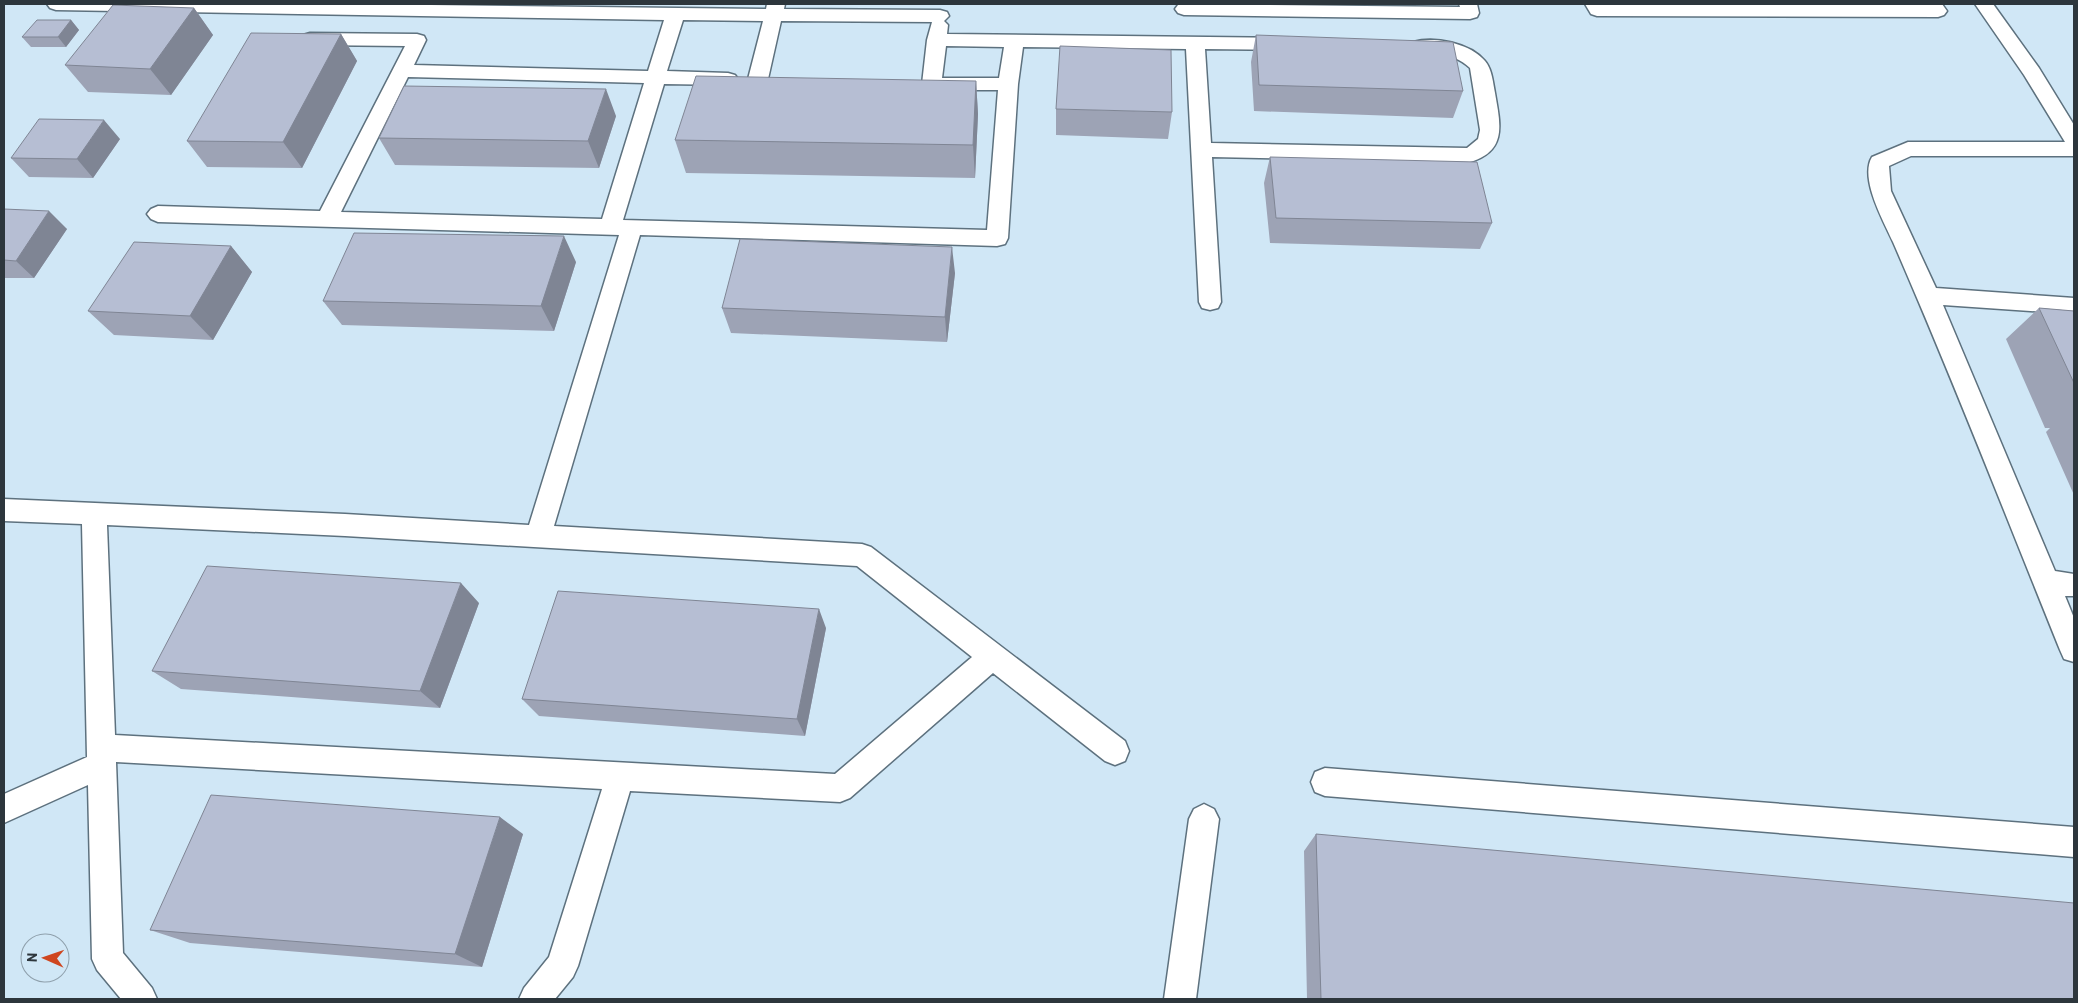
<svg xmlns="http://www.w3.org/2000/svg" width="2078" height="1003" font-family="Barlow,sans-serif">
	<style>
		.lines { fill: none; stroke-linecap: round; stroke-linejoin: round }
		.lane-casing { stroke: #5d717e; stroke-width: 3 }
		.lane { fill: #fff; fill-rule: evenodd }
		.wall { fill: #9da3b5 }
		.shaded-wall { fill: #7f8594 }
		.building { fill: #b6bed3; stroke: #7f8594 }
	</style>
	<rect width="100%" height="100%" fill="#d0e7f6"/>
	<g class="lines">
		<defs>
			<path id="lane" d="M47 4H352L766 9 767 4H785L784 9 940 10 947 12 949 16 944 21 948 25 947 34 1288 38 1295 40 1297 44 1295 48 1288 50 1205 49 1211 143 1467 148 1478 139 1480 130 1470 68C1452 51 1434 56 1413 50L1411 46 1413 42C1435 36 1470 43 1485 61 1492 69 1493 83 1495 93 1500 123 1508 151 1470 162L1212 157 1221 302 1218 308 1210 310 1202 308 1199 302 1186 49 1023 47 1018 84 1008 238 1005 244 997 246 640 235 554 526 862 544 871 547 1125 741 1129 751 1125 761 1115 765 1105 761 993 673 850 798 840 802 630 791 578 966 573 977 555 999H519L524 988 549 957 602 789 116 762 123 953 152 988 157 999H121L97 970 92 959 88 785 4 823V794L87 757 82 524 4 521V499L345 514 529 525 619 235 158 222 151 219 147 214 151 209 158 206 320 211 405 46 310 45 303 43 301 39 303 35 310 33 417 34 424 36 426 40 414 65 648 71 664 20 56 10 50 8ZM683 20 763 21 748 79 751 83 758 85 765 83 768 79 781 21 932 22 927 40 922 84 925 88 932 90H998L987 230 623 220 664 84 728 85 735 83 738 79 735 75 728 73 667 71ZM946 46 1004 47 999 78H942ZM408 77 644 83 602 219 341 212ZM107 525 345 536 857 566 972 657 835 774 115 735Z
				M1182 4 1460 7 1459 4H1477L1479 13 1477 17 1470 19 1184 15 1178 13 1175 9 1178 5Z
				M1585 4H1942L1947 11 1944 15 1938 17 1597 16 1591 14Z
				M1975 4H1993L2039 68 2074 125V156H1911L1889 166 1891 191 1936 288 2074 298V314L1943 305 2055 571 2074 574V596H2065L2074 618V662L2064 659 2060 650C2005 514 1952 377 1893 242 1884 222 1859 178 1872 157L1908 142H2065L2024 75Z
				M1325 768 2074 827V857L1325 796 1315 792 1311 782 1315 772Z
				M1204 804 1214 809 1219 819 1196 999H1164L1189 819 1194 809Z"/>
		</defs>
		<use href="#lane" class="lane-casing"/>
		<use href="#lane" class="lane"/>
	</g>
	<path class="wall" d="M194 8 213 35 171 95 88 92 65 65Z
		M71 20 79 30 66 47H31L22 37Z
		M341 34 357 61 302 168 207 167 187 141Z
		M1256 35 1463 91 1453 118 1254 111 1251 62Z
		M976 81 978 114 975 178 686 173 675 140Z
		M1056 109 1172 112 1168 139 1056 135Z
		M616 116 599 168 395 165 379 138Z
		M120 139 93 178 29 177 11 158Z
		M1270 157 1492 223 1480 249 1270 243 1264 183Z
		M4 209 67 229 34 278H4Z
		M231 246 252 272 213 340 114 335 88 311Z
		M576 262 554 331 342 325 323 301Z
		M955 273 947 342 731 333 722 308Z
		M2039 308 2074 311V495L2046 432 2050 428H2045L2006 339Z
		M479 603 440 708 181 689 152 671Z
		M826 628 805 736 539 716 522 699Z
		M523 834 482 967 190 943 150 930Z
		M1316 834 2074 999H1307L1304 851Z"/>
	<path class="shaded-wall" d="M194 8 213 35 171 95 150 69Z
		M71 20 79 30 66 47 58 37Z
		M341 34 357 61 302 168 283 142Z
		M976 81 978 114 975 178 973 145Z
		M606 89 616 116 599 168 588 141Z
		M104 120 120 139 93 178 77 159Z
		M49 211 67 229 34 278 16 261Z
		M564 236 576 262 554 331 541 306Z
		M231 246 252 272 213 340 190 316Z
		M952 247 955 273 947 342 945 317Z
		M461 583 479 603 440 708 420 691Z
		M819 609 826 628 805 736 797 719Z
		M500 817 523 834 482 967 455 954Z"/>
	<path class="building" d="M113 5 194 8 150 69 65 65Z
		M37 20H71L58 37H22Z
		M251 33 341 34 283 142 187 141Z
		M1256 35 1453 42 1463 91 1259 85Z
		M1060 46 1171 50 1172 112 1056 109Z
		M696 76 976 81 973 145 675 140Z
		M404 86 606 89 588 141 379 138Z
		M39 119 104 120 77 159 11 158Z
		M1270 157 1477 162 1492 223 1276 218Z
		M4 209 49 211 16 261 4 260Z
		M354 233 564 236 541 306 323 301Z
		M740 239 952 247 945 317 722 308Z
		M134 242 231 246 190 316 88 311Z
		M2039 308 2074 311V383Z
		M207 566 461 583 420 691 152 671Z
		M558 591 819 609 797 719 522 699Z
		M211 795 500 817 455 954 150 930Z
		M1316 834 2074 903V999H1321Z"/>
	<rect width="2078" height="1003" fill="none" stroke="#2d363c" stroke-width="10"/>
	<g transform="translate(45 958) rotate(272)"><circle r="24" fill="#d0e7f6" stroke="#8fa0ac"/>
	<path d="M0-4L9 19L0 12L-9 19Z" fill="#cf461f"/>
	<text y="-8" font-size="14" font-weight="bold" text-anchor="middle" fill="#2d363c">N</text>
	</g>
</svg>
